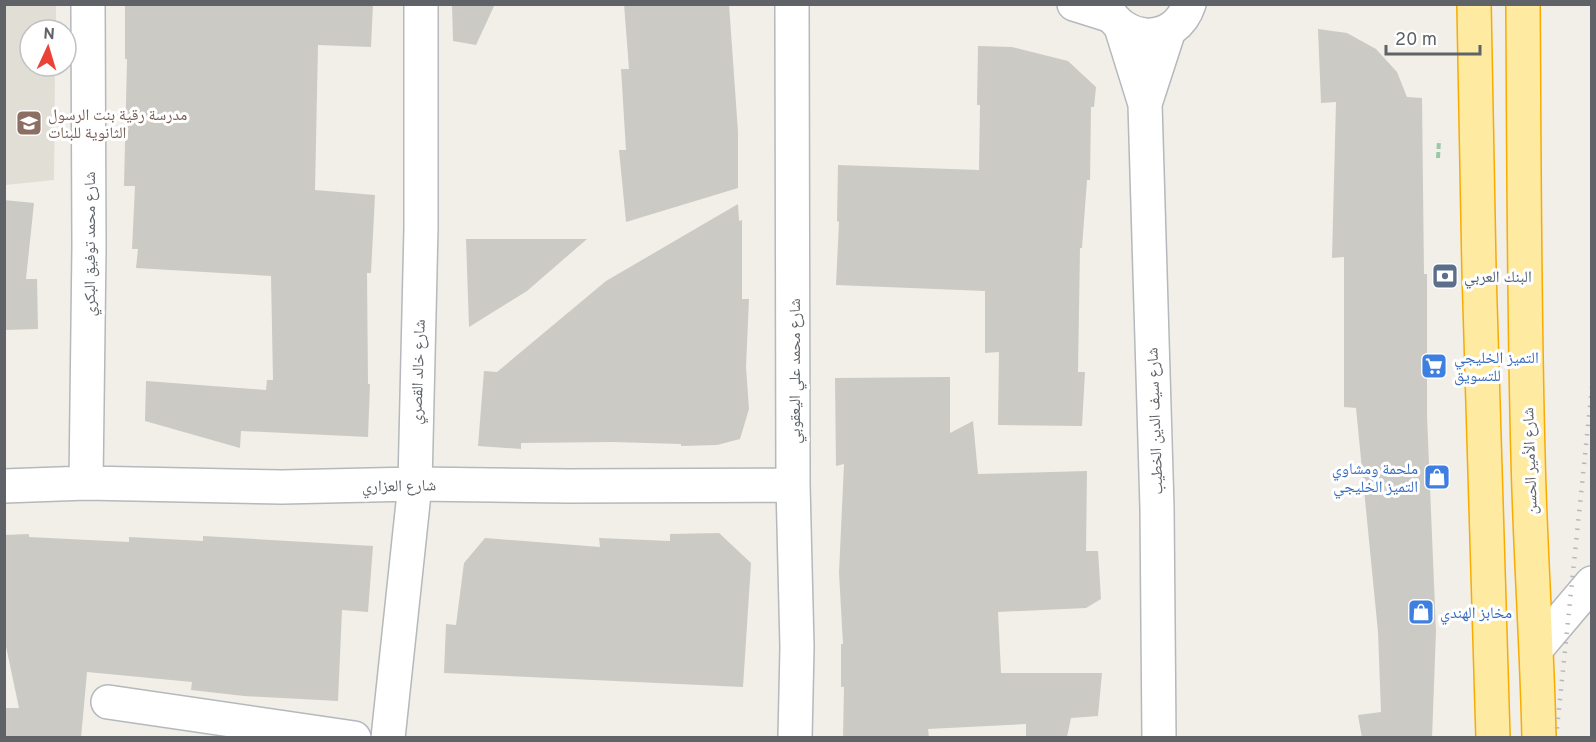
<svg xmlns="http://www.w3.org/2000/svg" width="1596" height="742" font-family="Overpass,'Noto Naskh Arabic',sans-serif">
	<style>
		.education { fill: #e1ded6 }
		.building { fill: #cccac5 }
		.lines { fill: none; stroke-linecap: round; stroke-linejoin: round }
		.minor-casing { stroke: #b5b8bc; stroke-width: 36 }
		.tertiary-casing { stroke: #b5b8bc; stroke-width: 36 }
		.trunk-casing { stroke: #f9ab00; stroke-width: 36 }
		.path { stroke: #9cc7a9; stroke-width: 4; stroke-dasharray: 6 3; stroke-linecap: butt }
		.minor { stroke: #fff; stroke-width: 33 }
		.tertiary { stroke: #fff; stroke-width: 33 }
		.trunk { stroke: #feeaa1; stroke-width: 33 }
		.rail { stroke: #b6b7b8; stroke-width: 4.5; stroke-dasharray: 1.5 8; stroke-linecap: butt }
		.labels { text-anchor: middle; stroke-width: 6; stroke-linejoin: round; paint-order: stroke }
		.education-label { font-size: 16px; fill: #785e54; stroke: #fff; text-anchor: start }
		.street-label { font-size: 16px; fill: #5f6368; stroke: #fff }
		.service-label { font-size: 16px; fill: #4e5e75; stroke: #fff; text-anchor: start }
		.shop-label { font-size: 16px; fill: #366cbe; stroke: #fff; text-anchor: start }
	</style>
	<rect width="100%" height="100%" fill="#f1efe8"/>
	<path class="education" d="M5 4 56 5V30H30V66H55L54 180 5 185Z"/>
	<path class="building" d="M125 4H373L371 47 318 45 315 190 375 195 371 273H367L368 384H370L368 437 241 431 240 448 145 421 146 381 266 390 267 380H273L271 276 136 268 138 249H132L135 186H124L127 59H125Z
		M452 4H495L476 45 453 41Z
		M624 4H729L738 132V188L626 222 619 150H626L621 69H629Z
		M1318 29 1347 33 1376 49 1397 72 1407 97 1422 98 1424 274H1427V416L1436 631 1432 738H1362L1358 715 1381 712 1378 632 1356 408 1344 407V257L1332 258 1336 102 1321 103Z
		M978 46 1012 47 1068 61 1096 87 1094 107H1091L1090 180H1087L1082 248H1080L1078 372H1085L1082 426 998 425 999 352 985 353V291L836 285 839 222 837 221 838 165 979 170 980 105H977Z
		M4 200 34 203 26 279H37L38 329 4 330Z
		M738 204 739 221 742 220V299H749L746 367 749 409 740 439 717 445 681 446V444L612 442 521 443V449L478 446 484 371 497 372 606 281Z
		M466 239H587L527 291 469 327Z
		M950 377V433L973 421 978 474 1087 471 1086 551H1098L1101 599 1086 608 998 612 1001 673H1102L1098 716 1071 718 1067 737 1026 738V724L928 729 929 738H843L844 687H841V644H843L839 573 844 464 836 466 835 378Z
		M719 533 751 563 743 687 444 673 446 624 456 625 464 563 485 538 600 547 599 538 670 541V534Z
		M29 534V537L129 542V537L203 541V536L373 546 368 612 342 610 338 701 244 696 191 690 192 682 87 672 81 738H4V708H19L4 637V535Z"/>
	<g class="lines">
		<defs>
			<path id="minor" d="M792 4 793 485 797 647 795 738
				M1074 4 1109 15
				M86 483 89 247 88 4
				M4 486 86 483 282 487 415 484 568 486 793 485
				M1537 648 1592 583
				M108 702 354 738
				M388 738 415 484 421 228V4"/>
			<path id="tertiary" d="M1105 4C1121 44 1175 47 1189 4
				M1121 27 1145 104 1157 508 1159 738
				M1145 104 1169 30"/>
			<path id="trunk" d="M1474 4 1479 270 1493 738
				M1523 4C1524 155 1524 305 1528 455 1530 549 1537 643 1539 738"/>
		</defs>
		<use href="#minor" class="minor-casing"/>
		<use href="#tertiary" class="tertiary-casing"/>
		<use href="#trunk" class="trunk-casing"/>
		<path class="path" d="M1438 158 1439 140"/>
		<use href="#minor" class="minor"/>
		<use href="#tertiary" class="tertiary"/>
		<use href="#trunk" class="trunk"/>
		<path class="rail" d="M1556 738 1592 387"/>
	</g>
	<defs>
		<symbol id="school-square" viewBox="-11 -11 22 22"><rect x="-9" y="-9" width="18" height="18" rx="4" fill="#8d6e63" stroke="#fff"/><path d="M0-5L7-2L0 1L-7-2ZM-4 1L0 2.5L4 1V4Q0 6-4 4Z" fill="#fff"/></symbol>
		<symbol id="bank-square" viewBox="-11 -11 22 22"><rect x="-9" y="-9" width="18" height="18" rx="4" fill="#5c6f8a" stroke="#fff"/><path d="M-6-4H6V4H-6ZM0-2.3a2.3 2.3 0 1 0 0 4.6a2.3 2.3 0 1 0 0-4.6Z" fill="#fff"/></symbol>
		<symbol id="supermarket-square" viewBox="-11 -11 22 22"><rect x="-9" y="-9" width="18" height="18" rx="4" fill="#3f7fe0" stroke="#fff"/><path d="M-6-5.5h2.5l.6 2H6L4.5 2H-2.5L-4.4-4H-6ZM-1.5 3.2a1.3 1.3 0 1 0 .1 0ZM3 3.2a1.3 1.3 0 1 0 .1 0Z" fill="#fff"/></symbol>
		<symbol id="shop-square" viewBox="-11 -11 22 22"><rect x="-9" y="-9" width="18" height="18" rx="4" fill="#3f7fe0" stroke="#fff"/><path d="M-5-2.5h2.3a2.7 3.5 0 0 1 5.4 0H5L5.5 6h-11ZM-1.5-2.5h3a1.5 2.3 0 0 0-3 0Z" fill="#fff"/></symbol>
	</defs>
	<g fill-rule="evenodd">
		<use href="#school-square" x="14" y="108" width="30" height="30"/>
		<use href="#bank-square" x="1430" y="261" width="30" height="30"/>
		<use href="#supermarket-square" x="1419" y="351" width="30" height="30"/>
		<use href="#shop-square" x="1422" y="462" width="30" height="30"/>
		<use href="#shop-square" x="1406" y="597" width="30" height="30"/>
	</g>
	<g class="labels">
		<g class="education-label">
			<text x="48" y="120">مدرسة رقية بنت الرسول<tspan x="48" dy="18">الثانوية للبنات</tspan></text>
		</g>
		<g class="street-label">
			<text transform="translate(89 244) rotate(-90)" y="6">شارع محمد توفيق البكري</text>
			<text transform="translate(794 371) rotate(-90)" y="6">شارع محمد علي اليعقوبي</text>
			<text transform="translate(417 372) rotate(-88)" y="6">شارع خالد القصري</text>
			<text transform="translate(1154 421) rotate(-92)" y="6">شارع سيف الدين الخطيب</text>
			<text transform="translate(1529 461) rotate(-92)" y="6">شارع الأمير الحسن</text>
			<text transform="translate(399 485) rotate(-1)" y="6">شارع العزاري</text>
		</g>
		<g class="service-label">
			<text x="1464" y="282">البنك العربي</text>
		</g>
		<g class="shop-label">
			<text x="1454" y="363">التميز الخليجي<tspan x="1454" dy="18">للتسويق</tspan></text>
			<text x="1418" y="474" text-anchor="end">ملحمة ومشاوي<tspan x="1418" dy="18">التميز الخليجي</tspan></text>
			<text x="1440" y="618">مخابز الهندي</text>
		</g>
	</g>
	<rect width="1596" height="742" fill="none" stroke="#5f6368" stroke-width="12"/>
	<g transform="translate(48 48) rotate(4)"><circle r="28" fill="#ffffff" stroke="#bfc1c3" stroke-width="1.5"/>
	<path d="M0-4.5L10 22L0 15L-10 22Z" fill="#ea4335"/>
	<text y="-9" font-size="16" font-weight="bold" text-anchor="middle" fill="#5f6368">N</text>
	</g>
	<path d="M1386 45v9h94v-9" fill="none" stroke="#5f6368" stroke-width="3"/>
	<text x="1395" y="45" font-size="18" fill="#5f6368" stroke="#ffffff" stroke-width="4.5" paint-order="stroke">20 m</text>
</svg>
